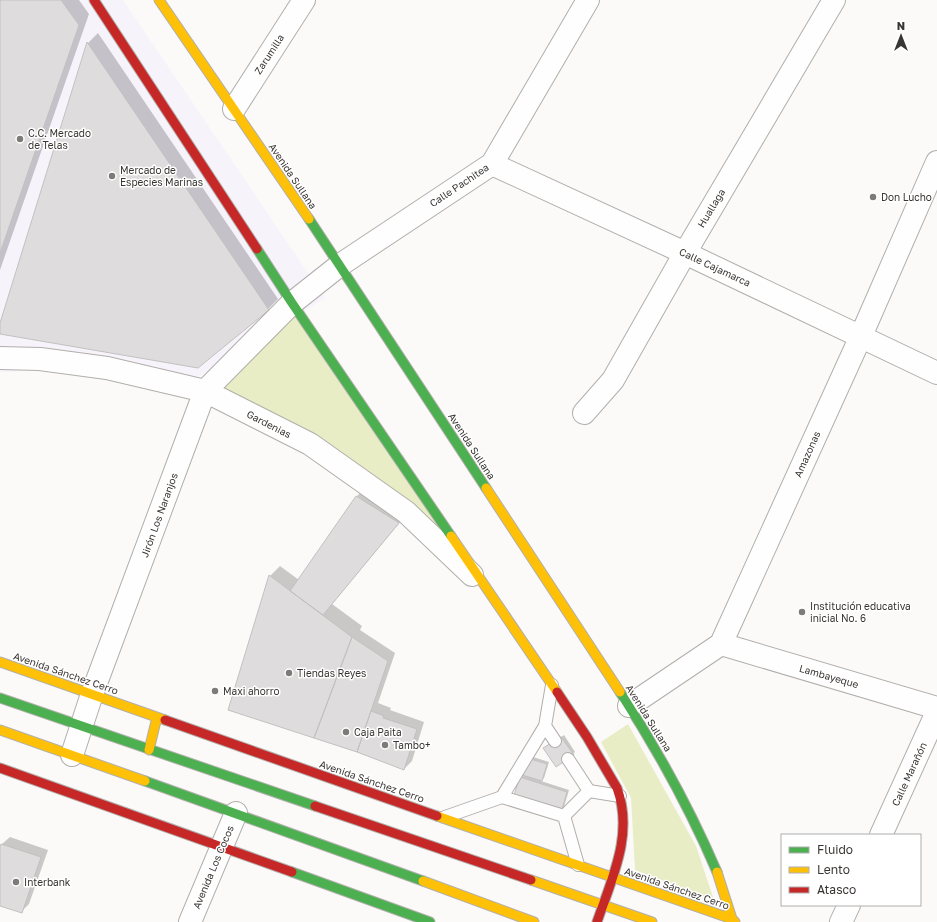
<svg xmlns="http://www.w3.org/2000/svg" width="937" height="922" font-family="'Golos Text',sans-serif">
	<style>
		.commercial { fill: #f6f3fa }
		.green { fill: #e9edc6 }
		.shadow { fill: #0003 }
		.building { fill: #dfdcdd; stroke: #c2c0c0 }
		.lines { fill: none; stroke-linecap: round; stroke-linejoin: round }
		.lane-casing { stroke: #b1afac; stroke-width: 14 }
		.street-casing { stroke: #b1afac; stroke-width: 24 }
		.fast-casing { stroke: #b1afac; stroke-width: 11 }
		.slow-casing { stroke: #b1afac; stroke-width: 11 }
		.jam-casing { stroke: #b1afac; stroke-width: 11 }
		.lane { stroke: #fffefe; stroke-width: 12 }
		.street { stroke: #fffefe; stroke-width: 22 }
		.fast { stroke: #4caf50; stroke-width: 9 }
		.slow { stroke: #ffc107; stroke-width: 9 }
		.jam { stroke: #c62828; stroke-width: 9 }
		.poi-dot { fill: #7d7a77; stroke: #fff; stroke-width: 1.5 }
		.labels { text-anchor: middle; stroke-width: 3; stroke-linejoin: round; paint-order: stroke }
		.street-label { font-size: 10px; fill: #393532; stroke: #fff }
		.poi-label { font-size: 10px; fill: #393532; stroke: #fff; text-anchor: start }
	</style>
	<rect width="100%" height="100%" fill="#fcfaf8"/>
	<path class="commercial" d="M0 0H123L325 298 200 376 70 369 0 372Z"/>
	<path class="green" d="M292 303 490 592 406 512 205 391Z
		M628 724 696 846 714 900 635 870 631 798 601 742Z"/>
	<path class="shadow" d="M0 0H79L89 14 0 270Z
		M98 33 278 299 268 309 0 333V326L88 43Z
		M364 489 406 515 332 604 362 626 360 630 395 653 378 703 391 708 390 710 424 722 412 761 404 769 315 737 229 709 270 576 280 566 299 580 356 497Z
		M564 735 575 752 573 754 547 746Z
		M530 756 549 762 544 778 541 781 569 790 563 810 521 778 523 776 528 759Z
		M10 837 48 850 29 904 21 912 0 905V850L2 844Z"/>
	<path class="building" d="M0 0H61L79 25 0 253Z
		M87 42 269 310 198 368 0 334V323Z
		M356 496 399 523 323 615 290 591Z
		M269 575 352 637 314 738 228 710Z
		M352 637 388 661 357 752 314 738Z
		M371 711 384 716 383 718 417 729 404 770 357 752Z
		M561 737 574 755 556 767 543 748Z
		M527 758 547 764 542 781 522 775Z
		M520 777 567 792 561 813 513 798Z
		M1 844 41 857 22 913 0 906V847Z"/>
	<g class="lines">
		<defs>
			<path id="lane" d="M552 685 545 726 555 741
				M568 759 589 791 620 796
				M502 797 545 726
				M564 816 589 791
				M445 817 502 797 564 816 578 865"/>
			<path id="street" d="M234 109 304 0
				M492 164 685 253 937 373
				M0 358 40 359 107 368 205 391 310 444 406 512 472 575
				M584 413 613 380 685 253 834 0
				M721 644 937 708
				M629 706 721 644 861 336 937 162
				M72 755 92 694 205 391 292 303 340 265 492 164 588 0
				M881 835 937 712
				M190 922 236 813
				M841 922 849 905"/>
			<path id="fast" d="M309 219 486 488
				M257 249 292 303 451 536
				M620 692C657 749 690 809 717 872
				M0 698 315 806
				M145 781 423 881
				M292 872 430 922"/>
			<path id="slow" d="M159 0 309 219
				M486 488 620 692
				M451 536 557 692
				M0 662 165 720
				M0 730 145 781
				M149 750 157 717
				M437 816 732 919 735 922
				M717 872 733 922
				M531 880 652 922
				M423 881 534 922"/>
			<path id="jam" d="M94 0 257 249
				M557 692 587 737 617 788C634 834 612 878 597 922
				M165 720 437 816
				M0 768 292 872
				M315 806 531 880"/>
		</defs>
		<use href="#lane" class="lane-casing"/>
		<use href="#street" class="street-casing"/>
		<use href="#fast" class="fast-casing"/>
		<use href="#slow" class="slow-casing"/>
		<use href="#jam" class="jam-casing"/>
		<use href="#lane" class="lane"/>
		<use href="#street" class="street"/>
		<use href="#fast" class="fast"/>
		<use href="#slow" class="slow"/>
		<use href="#jam" class="jam"/>
	</g>
	<g class="poi-dot">
		<circle cx="20" cy="139" r="4"/>
		<circle cx="112" cy="176" r="4"/>
		<circle cx="873" cy="197" r="4"/>
		<circle cx="802" cy="612" r="4"/>
		<circle cx="289" cy="673" r="4"/>
		<circle cx="215" cy="691" r="4"/>
		<circle cx="346" cy="732" r="4"/>
		<circle cx="385" cy="745" r="4"/>
		<circle cx="16" cy="882" r="4"/>
	</g>
	<g class="labels">
		<g class="street-label">
			<text transform="translate(269 54) rotate(-57)" y="4">Zarumilla</text>
			<text transform="translate(293 176) rotate(56)" y="4">Avenida Sullana</text>
			<text transform="translate(459 185) rotate(-34)" y="4">Calle Pachitea</text>
			<text transform="translate(711 208) rotate(-59)" y="4">Huallaga</text>
			<text transform="translate(715 267) rotate(25)" y="4">Calle Cajamarca</text>
			<text transform="translate(269 424) rotate(27)" y="4">Gardenias</text>
			<text transform="translate(472 446) rotate(57)" y="4">Avenida Sullana</text>
			<text transform="translate(807 454) rotate(-66)" y="4">Amazonas</text>
			<text transform="translate(159 515) rotate(-70)" y="4">Jirón Los Naranjos</text>
			<text transform="translate(66 673) rotate(19)" y="4">Avenida Sánchez Cerro</text>
			<text transform="translate(829 676) rotate(16)" y="4">Lambayeque</text>
			<text transform="translate(649 718) rotate(58)" y="4">Avenida Sullana</text>
			<text transform="translate(909 774) rotate(-65)" y="4">Calle Marañón</text>
			<text transform="translate(372 781) rotate(19)" y="4">Avenida Sánchez Cerro</text>
			<text transform="translate(213 867) rotate(-67)" y="4">Avenida Los Cocos</text>
			<text transform="translate(677 888) rotate(19)" y="4">Avenida Sánchez Cerro</text>
		</g>
		<g class="poi-label">
			<text x="28" y="137">C.C. Mercado<tspan x="28" dy="12">de Telas</tspan></text>
			<text x="120" y="174">Mercado de<tspan x="120" dy="12">Especies Marinas</tspan></text>
			<text x="881" y="201">Don Lucho</text>
			<text x="810" y="610">Institución educativa<tspan x="810" dy="12">inicial No. 6</tspan></text>
			<text x="297" y="677">Tiendas Reyes</text>
			<text x="223" y="695">Maxi ahorro</text>
			<text x="354" y="736">Caja Paita</text>
			<text x="393" y="749">Tambo+</text>
			<text x="24" y="886">Interbank</text>
		</g>
	</g>
	<rect x="781" y="834" width="140" height="72" fill="#ffffff" stroke="#b0aead"/>
	<rect x="789" y="847" width="20" height="6" fill="#4caf50" stroke="#b0aead"/>
	<text x="817" y="854" font-size="12" fill="#393532">Fluido</text>
	<rect x="789" y="867" width="20" height="6" fill="#ffc107" stroke="#b0aead"/>
	<text x="817" y="874" font-size="12" fill="#393532">Lento</text>
	<rect x="789" y="887" width="20" height="6" fill="#c62828" stroke="#b0aead"/>
	<text x="817" y="894" font-size="12" fill="#393532">Atasco</text>
	<g transform="translate(901 36)" stroke="#ffffff" stroke-width="3" paint-order="stroke">
	<path d="M0-3L7 15L0 10L-7 15Z" fill="#393532"/>
	<text y="-6" font-size="11" font-weight="bold" text-anchor="middle" fill="#393532">N</text>
	</g>
</svg>
